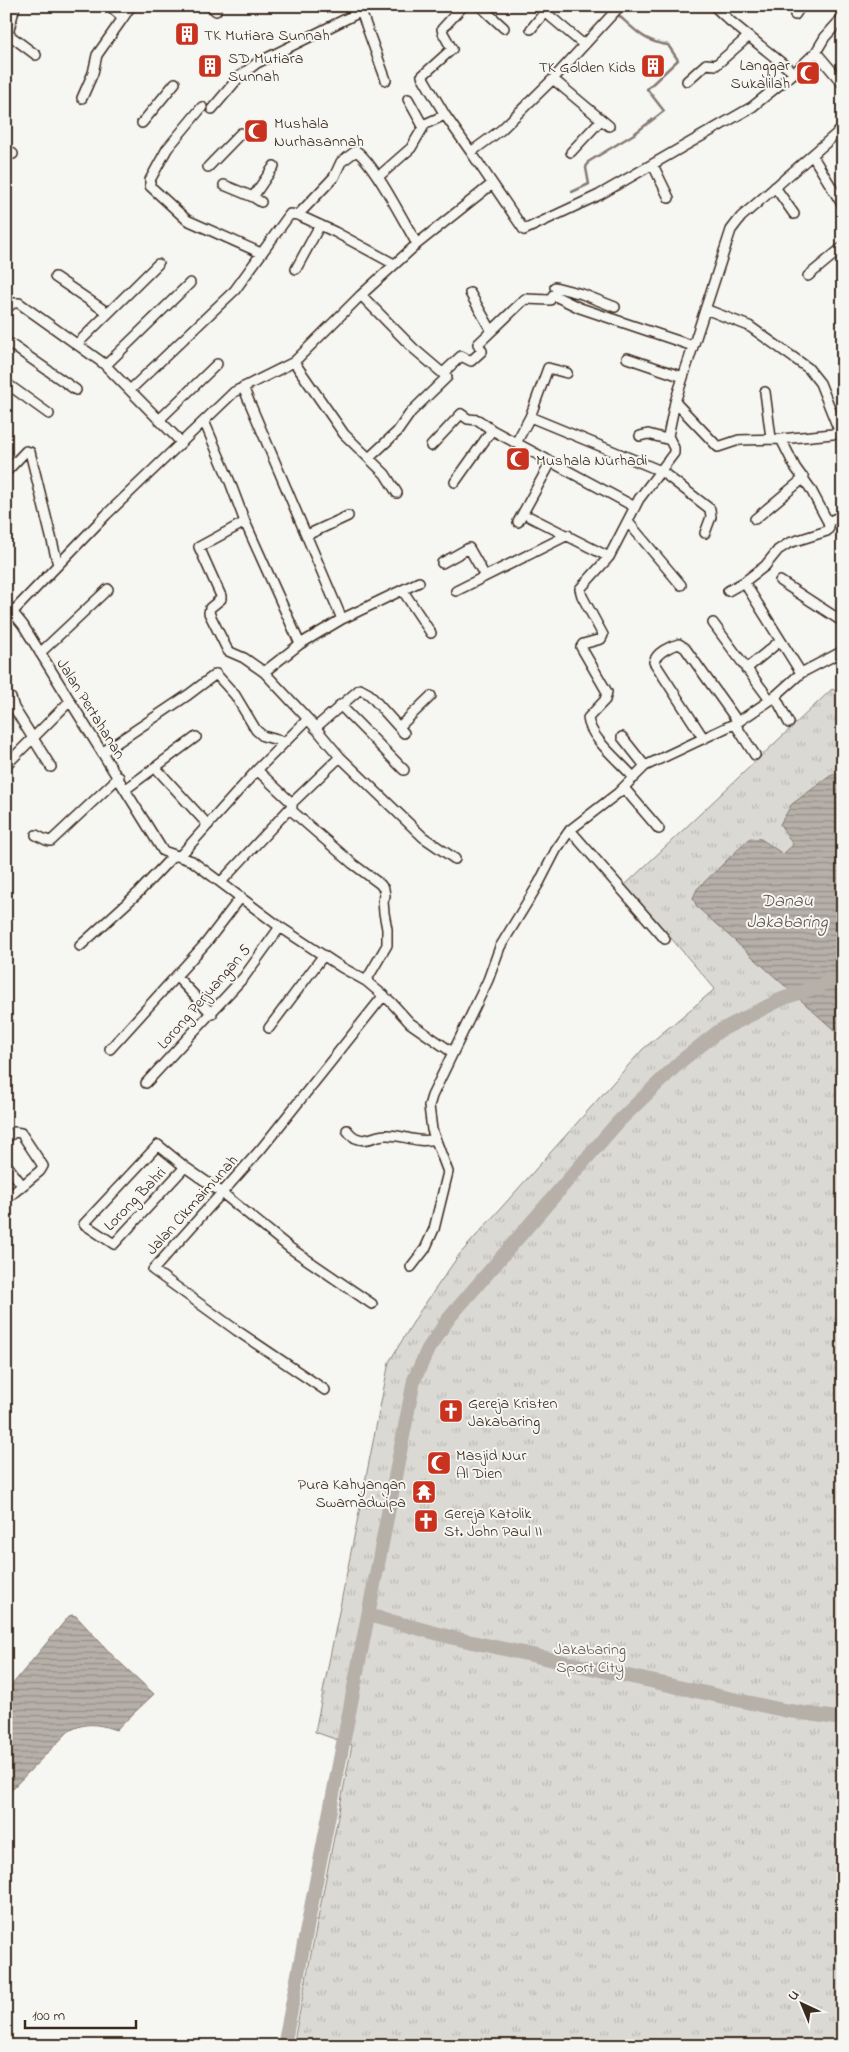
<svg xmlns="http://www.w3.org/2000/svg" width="849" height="2052" font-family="'Indie Flower',sans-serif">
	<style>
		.park { fill: url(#park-tufts); stroke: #8a8278 }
		.water { fill: url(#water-rules); stroke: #857a71 }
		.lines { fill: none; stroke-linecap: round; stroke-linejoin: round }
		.stream { stroke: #857a71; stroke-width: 2.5 }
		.river { stroke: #b6b0a9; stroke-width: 14 }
		.minor-casing { stroke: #3b2a1e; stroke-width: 12 }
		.minor { stroke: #f6f6f2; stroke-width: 9 }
		.labels { text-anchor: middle; stroke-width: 4; stroke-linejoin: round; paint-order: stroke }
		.poi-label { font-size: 16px; fill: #3b2a1e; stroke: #f6f6f2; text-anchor: start }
		.street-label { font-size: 16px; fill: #3b2a1e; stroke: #f6f6f2 }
		.park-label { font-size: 16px; fill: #63564b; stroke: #f6f6f2 }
		.water-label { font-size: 18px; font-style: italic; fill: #605248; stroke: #f6f6f2 }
	</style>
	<defs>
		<pattern id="park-tufts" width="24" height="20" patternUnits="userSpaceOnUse" patternTransform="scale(1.25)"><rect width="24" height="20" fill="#dad9d3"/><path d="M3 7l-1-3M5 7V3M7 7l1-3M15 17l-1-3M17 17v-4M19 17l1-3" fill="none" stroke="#bcbab5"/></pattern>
		<pattern id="water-rules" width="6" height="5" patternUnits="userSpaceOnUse" patternTransform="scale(1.25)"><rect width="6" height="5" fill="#b6b0a9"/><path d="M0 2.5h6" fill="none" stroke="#958f89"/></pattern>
	</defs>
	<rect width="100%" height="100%" fill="#f6f6f2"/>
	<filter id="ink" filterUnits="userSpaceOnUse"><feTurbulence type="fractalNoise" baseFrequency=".02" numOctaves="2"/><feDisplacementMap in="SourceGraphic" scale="10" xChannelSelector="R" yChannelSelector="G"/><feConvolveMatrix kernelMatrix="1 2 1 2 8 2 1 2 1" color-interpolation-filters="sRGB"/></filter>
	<g filter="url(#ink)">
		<path class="park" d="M832 689 843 694V2046H293L352 1745 315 1732 389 1362 420 1311 459 1255 643 1049 715 989 625 885Z"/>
		<path class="water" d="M843 770V1038L697 907 693 898 697 889 750 838 761 839 783 854 793 845 780 824 792 804 830 776Z
			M72 1615 76 1616 114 1657 154 1694 116 1730C98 1724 85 1721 68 1732L6 1795V1692L69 1616Z"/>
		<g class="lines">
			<path class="stream" d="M572 192 589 184 586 168 588 162 634 134 664 111 647 89 678 60 668 45C644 42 634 29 617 14"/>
			<path class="river" d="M368 1615 454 1638 783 1710 843 1719
				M284 2046 414 1380 428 1349 449 1318 618 1122 681 1061 719 1031 782 999 843 977"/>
			<defs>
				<path id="minor" d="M210 6 216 11
					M359 6 386 80
					M463 6 442 29 443 33 452 49 422 76 445 115 471 152
					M480 6 504 28
					M549 6 545 12 584 45
					M620 6 553 79 501 130 471 152 524 230 599 195 752 107 794 73 816 52 825 37 843 17
					M714 6 730 21 794 73
					M795 15 801 6
					M123 18 131 6
					M531 29 545 12 537 6
					M8 34 36 55
					M6 42 15 6
					M816 52 843 84
					M553 79 609 126
					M687 81 706 64 716 65 749 36
					M82 98 93 73 97 55 123 18 110 6
					M408 99 423 126
					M202 107 167 149 150 180V186L187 220 261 253
					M212 109 240 76 257 63 372 6
					M142 123 175 83
					M6 148 13 154
					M571 152 601 120
					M812 155 843 206
					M653 165 669 198
					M208 167 241 133
					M378 177 411 148 425 124 445 115
					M224 185 253 197
					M775 187 794 214
					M261 202 253 197 274 166
					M394 264 335 232 298 215 334 177 341 162 356 151C373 161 405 224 417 244
					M296 269 320 225
					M808 276 843 247
					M55 277 108 313
					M555 287 582 294 615 307
					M470 293 491 330
					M361 295 413 348 447 377 411 412 397 432 369 458
					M553 295 580 308 693 346
					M6 309 13 303H19L103 363 181 442
					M705 309 749 326 808 368 820 383 840 433
					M6 341 76 390
					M77 344 158 264
					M627 358 683 377
					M294 362 344 434 385 474 397 493
					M106 365 190 283
					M443 373 461 356 471 361 482 351 478 344 525 299 550 300
					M6 383 49 414
					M243 387 342 619 300 644 264 672
					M130 390 235 290 290 214 298 215
					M765 392 771 438
					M675 402 718 447 739 440 781 439 843 433
					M530 417 661 471 710 509 711 517 705 533
					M159 420 217 364
					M204 421 230 482 245 522 300 644
					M640 436 648 434 670 440
					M781 439 795 467 810 488 828 522 843 515
					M516 443 530 417 548 368 567 373
					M431 446 461 414 468 419 478 420 492 430
					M6 472 26 451 30 452 58 565
					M455 482 492 430 635 507
					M530 517 609 557
					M755 519 804 478
					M518 522 551 462
					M628 522 681 585
					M307 535 348 516
					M442 563 469 548 485 576
					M780 581 843 622
					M744 582 765 566 778 550 789 543 827 531 829 528 828 522
					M403 591 431 633
					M456 591 568 535
					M728 591 744 582 801 673
					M6 604 23 625 163 851 192 861 280 927 341 967 366 981 391 1002 410 1023 452 1052
					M6 619 106 515 234 392 294 362 361 295 417 244 492 184
					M342 619 419 582
					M713 623 770 700
					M40 653 108 589
					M746 669 780 641
					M775 696 789 723
					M11 698 14 708 51 767
					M340 705 404 770
					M308 719 340 757 423 837 455 859
					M735 724 755 755
					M399 727 431 696
					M315 728 360 689 369 694 404 733
					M622 737 645 766
					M704 739 654 662C656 653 670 646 679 644L685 648 738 722
					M103 752 188 695 216 674 235 695 256 730 263 736 285 742
					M340 757 292 803V811L353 864 380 884 384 889 385 896 383 901 384 913 387 929V945L366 981
					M6 765 70 701
					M155 767 208 825
					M257 770 292 803
					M634 778C621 762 590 739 588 718L605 700 607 692 581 647 583 644 601 639 603 635 582 596 580 589 609 557 639 499 674 453V448L668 436 675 402 731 230 741 217 843 128
					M624 788 659 829
					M126 789 196 737
					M570 830 665 939
					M36 835 46 840 51 841 119 777
					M180 856 257 770 308 719 264 672 244 658 228 651 209 613 210 608 221 599V596L199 547 245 522
					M221 882 291 807
					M80 946 138 893 174 855
					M176 976 212 1014
					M269 1028 323 956
					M110 1049 206 943 241 897
					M146 1083 244 977 280 927
					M347 1130C350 1134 353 1138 359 1139 367 1142 376 1135 385 1135 404 1134 416 1144 435 1139
					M6 1139 14 1132 21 1133 43 1166 40 1171 6 1199
					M158 1145 185 1167 114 1244 84 1224Z
					M6 1164 22 1185
					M185 1167 221 1192 290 1248 372 1304
					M411 1267 425 1249 434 1229 448 1172 432 1130 429 1106 432 1096 488 980 500 947 539 883 556 850 570 830 618 793 645 766 738 722 772 699 801 673 843 651
					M325 1390 236 1330 153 1270 261 1149 384 995"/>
			</defs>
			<use href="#minor" class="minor-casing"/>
			<use href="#minor" class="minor"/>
		</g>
	</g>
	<defs>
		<symbol id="building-square" viewBox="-11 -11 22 22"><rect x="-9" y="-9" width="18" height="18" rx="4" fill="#c8321e" stroke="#f6f6f2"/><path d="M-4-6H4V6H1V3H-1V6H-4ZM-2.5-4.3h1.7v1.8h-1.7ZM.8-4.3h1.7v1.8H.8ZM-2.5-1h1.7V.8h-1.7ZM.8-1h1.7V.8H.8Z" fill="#fff"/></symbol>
		<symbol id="mosque-square" viewBox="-11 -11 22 22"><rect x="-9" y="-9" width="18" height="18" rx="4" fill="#c8321e" stroke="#f6f6f2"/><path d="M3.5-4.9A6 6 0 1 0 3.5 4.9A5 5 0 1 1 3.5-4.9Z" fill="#fff"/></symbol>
		<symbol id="church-square" viewBox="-11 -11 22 22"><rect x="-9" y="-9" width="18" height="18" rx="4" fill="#c8321e" stroke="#f6f6f2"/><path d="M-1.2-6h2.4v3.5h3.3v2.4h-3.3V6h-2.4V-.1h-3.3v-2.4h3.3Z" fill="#fff"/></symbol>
		<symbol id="temple-square" viewBox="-11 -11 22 22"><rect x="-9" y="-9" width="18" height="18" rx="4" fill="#c8321e" stroke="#f6f6f2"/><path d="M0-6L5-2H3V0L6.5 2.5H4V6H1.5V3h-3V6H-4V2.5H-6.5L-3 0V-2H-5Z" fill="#fff"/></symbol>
	</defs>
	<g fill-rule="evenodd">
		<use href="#building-square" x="173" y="20" width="28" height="28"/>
		<use href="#building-square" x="196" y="52" width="28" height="28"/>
		<use href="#building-square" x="639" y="52" width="28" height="28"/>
		<use href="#mosque-square" x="794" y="59" width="28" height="28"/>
		<use href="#mosque-square" x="242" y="117" width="28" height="28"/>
		<use href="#mosque-square" x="504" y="445" width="28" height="28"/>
		<use href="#church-square" x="437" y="1397" width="28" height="28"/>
		<use href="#mosque-square" x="425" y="1449" width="28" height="28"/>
		<use href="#temple-square" x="410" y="1478" width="28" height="28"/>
		<use href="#church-square" x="412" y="1507" width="28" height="28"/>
	</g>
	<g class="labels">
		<g class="poi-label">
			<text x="204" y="40">TK Mutiara Sunnah</text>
			<text x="228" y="63">SD Mutiara<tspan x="228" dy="18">Sunnah</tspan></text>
			<text x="790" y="70" text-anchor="end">Langgar<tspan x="790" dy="18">Sukalilah</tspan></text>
			<text x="636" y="72" text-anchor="end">TK Golden Kids</text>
			<text x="274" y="128">Mushala<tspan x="274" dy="18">Nurhasannah</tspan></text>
			<text x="536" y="465">Mushala Nurhadi</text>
			<text x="468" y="1408">Gereja Kristen<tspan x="468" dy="18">Jakabaring</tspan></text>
			<text x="456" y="1460">Masjid Nur<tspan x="456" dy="18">Al Dien</tspan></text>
			<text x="406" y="1489" text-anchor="end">Pura Kahyangan<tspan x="406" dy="18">Swarnadwipa</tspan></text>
			<text x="444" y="1518">Gereja Katolik<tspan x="444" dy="18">St. John Paul II</tspan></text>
		</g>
		<g class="street-label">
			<text transform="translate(92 708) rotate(58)" y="6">Jalan Pertahanan</text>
			<text transform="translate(203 996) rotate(-49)" y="6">Lorong Perjuangan 5</text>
			<text transform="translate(134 1198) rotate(-46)" y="6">Lorong Bahri</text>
			<text transform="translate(191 1204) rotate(-48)" y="6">Jalan Cikmaimunah</text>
		</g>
		<g class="park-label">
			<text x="590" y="1654">Jakabaring<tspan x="590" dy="18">Sport City</tspan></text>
		</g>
		<g class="water-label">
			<text x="787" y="906">Danau<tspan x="787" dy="21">Jakabaring</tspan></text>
		</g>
	</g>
	<rect width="849" height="2052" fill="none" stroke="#f6f6f2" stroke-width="25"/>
	<rect x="12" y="12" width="824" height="2027" fill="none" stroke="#3b2a1e" stroke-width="2" filter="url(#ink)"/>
	<g transform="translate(802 2004) rotate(316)" stroke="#f6f6f2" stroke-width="4" paint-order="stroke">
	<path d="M0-4L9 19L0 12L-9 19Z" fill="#3b2a1e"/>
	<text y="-8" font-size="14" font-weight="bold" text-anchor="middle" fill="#3b2a1e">U</text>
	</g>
	<path d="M25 2020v8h111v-8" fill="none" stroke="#3b2a1e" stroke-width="2.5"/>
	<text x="32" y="2020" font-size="15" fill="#3b2a1e" stroke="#f6f6f2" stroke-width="4" paint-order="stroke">100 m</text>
</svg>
